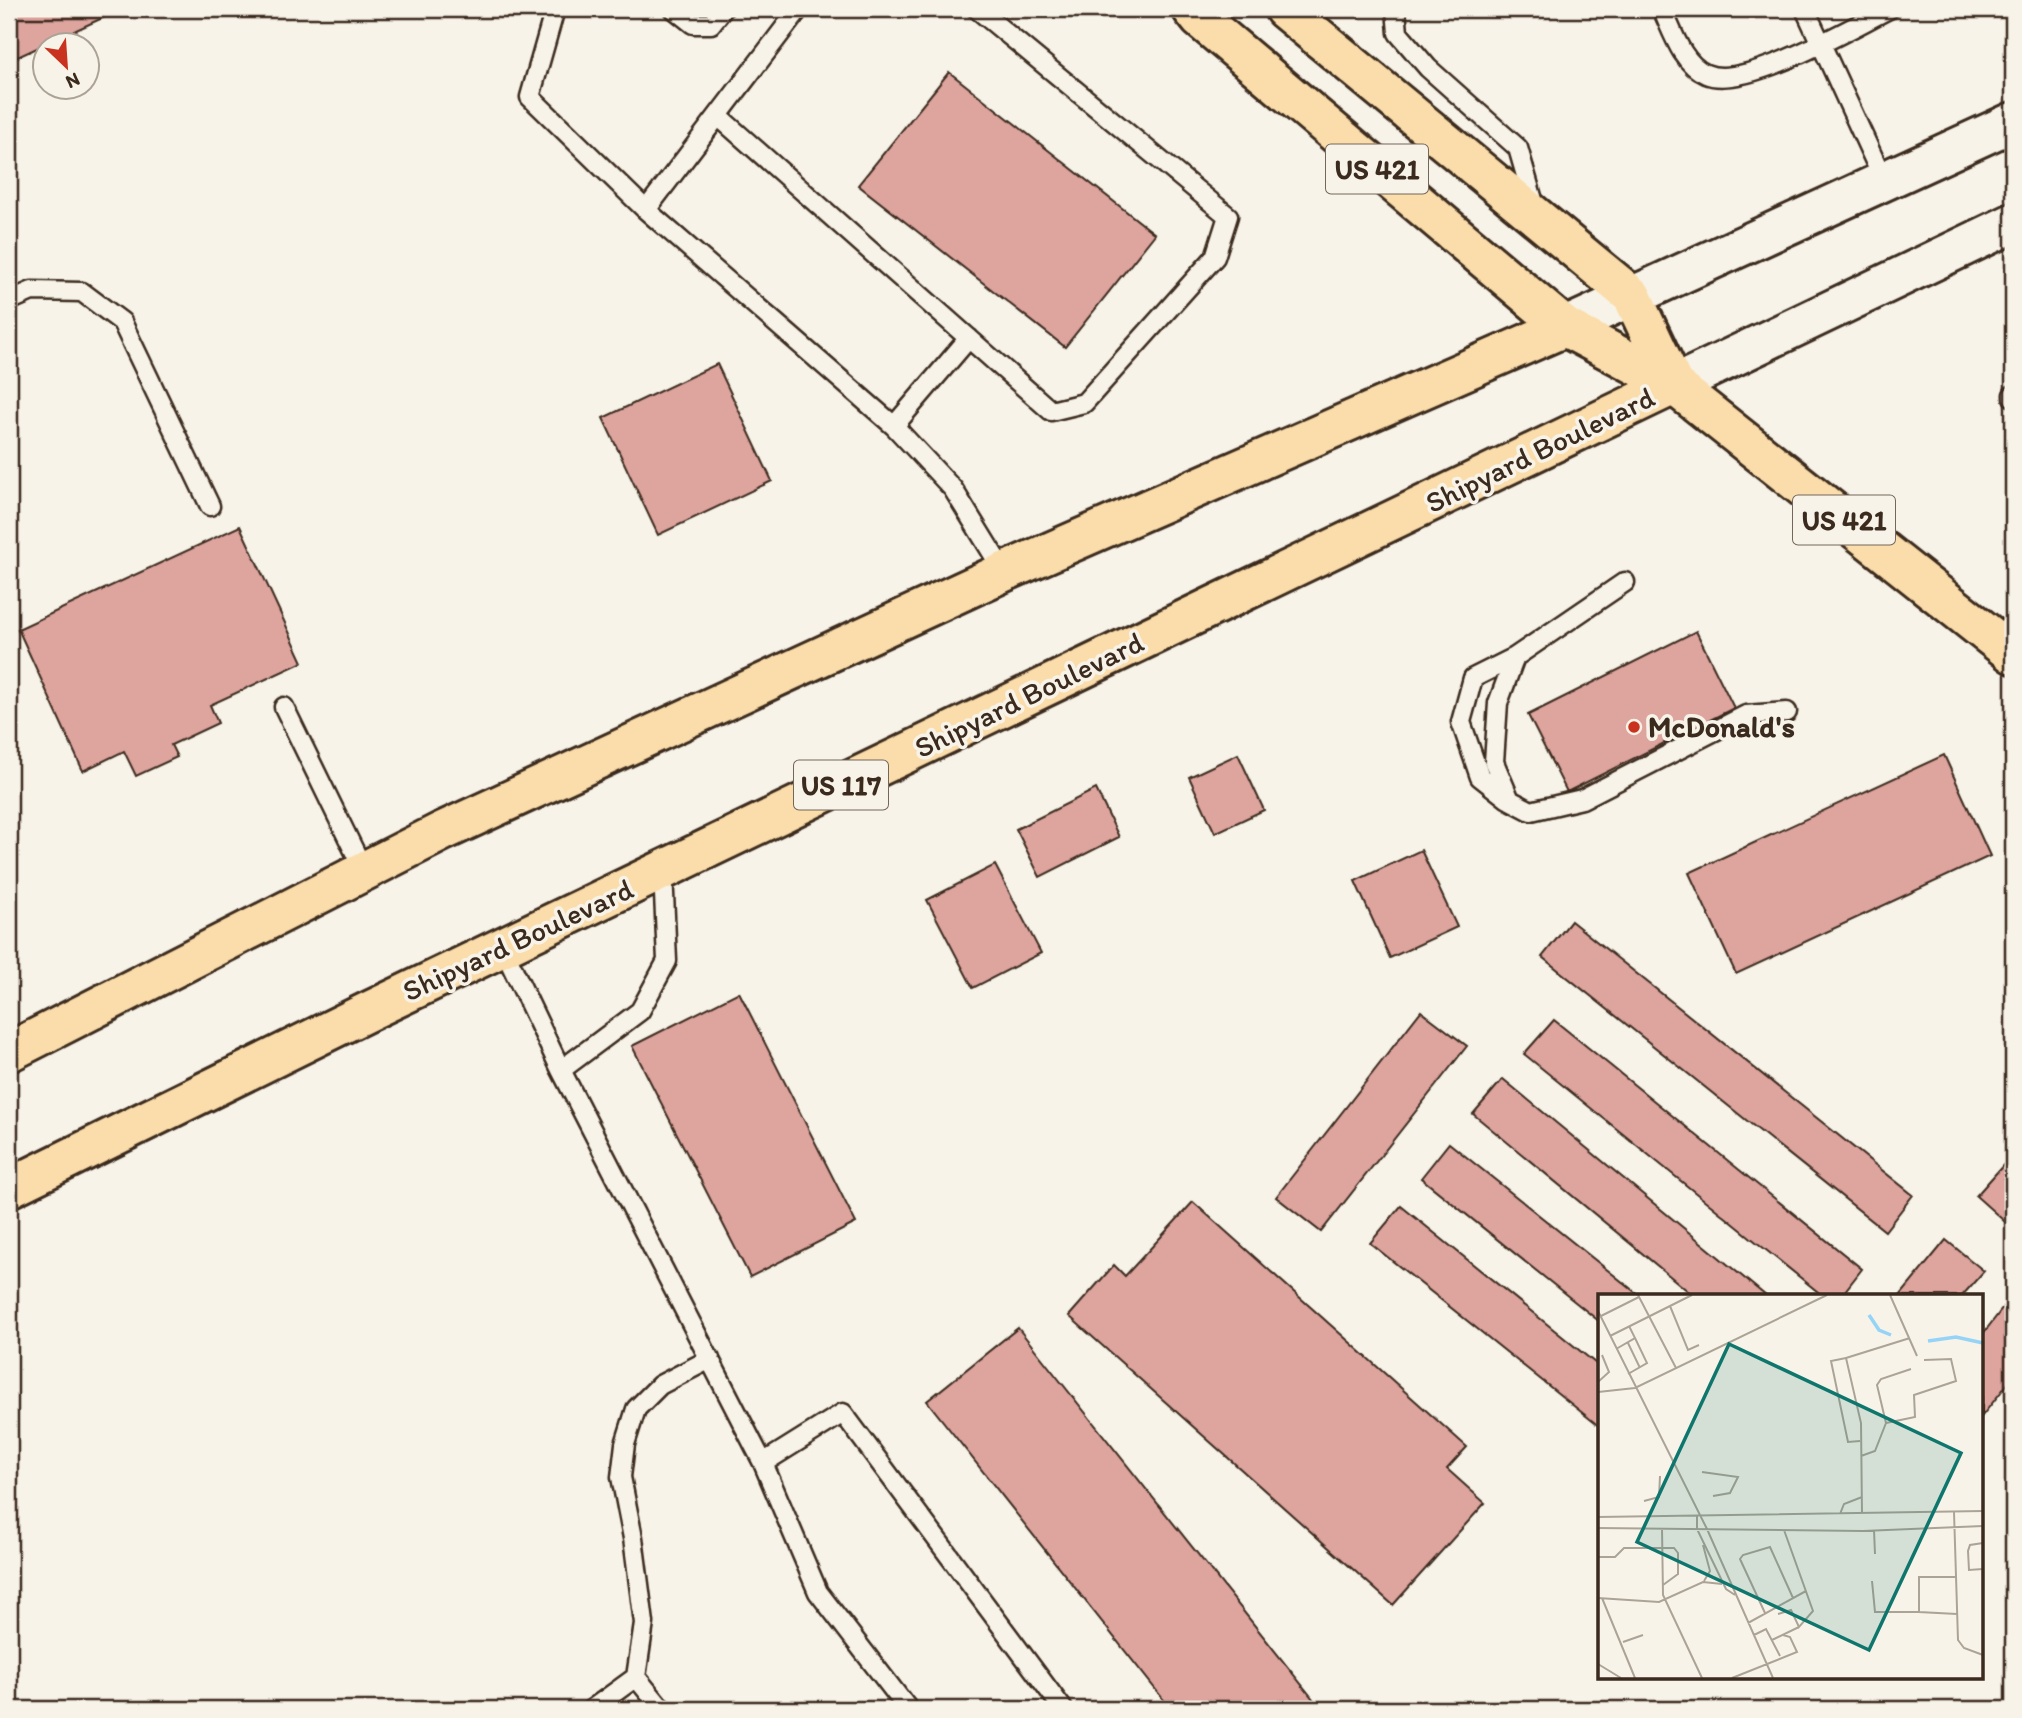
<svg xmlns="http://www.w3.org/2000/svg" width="2022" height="1718" font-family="Itim,sans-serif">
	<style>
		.building { fill: #dea49e; stroke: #3b2a1e; stroke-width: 2 }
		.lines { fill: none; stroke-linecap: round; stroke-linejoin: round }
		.service-casing { stroke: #3b2a1e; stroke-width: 23 }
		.secondary-casing { stroke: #3b2a1e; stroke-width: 44 }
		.primary-casing { stroke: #3b2a1e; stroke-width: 44 }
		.trunk-casing { stroke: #3b2a1e; stroke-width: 44 }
		.service { stroke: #f7f3e8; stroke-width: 18 }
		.secondary { stroke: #f7f3e8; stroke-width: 38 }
		.primary { stroke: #fbddab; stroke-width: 38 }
		.trunk { stroke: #fbddab; stroke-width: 38 }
		.poi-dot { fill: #c8321e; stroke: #f7f3e8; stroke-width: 2.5 }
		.labels { text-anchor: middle; stroke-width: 7; stroke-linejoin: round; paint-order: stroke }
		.shield { fill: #f7f3e8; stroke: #73665b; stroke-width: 2 }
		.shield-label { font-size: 28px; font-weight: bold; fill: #3b2a1e }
		.street-label { font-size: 30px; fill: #3b2a1e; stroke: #f7f3e8 }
		.poi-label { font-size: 30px; font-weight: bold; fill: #3b2a1e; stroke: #f7f3e8; text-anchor: start }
		.inset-river { fill: none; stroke: #96d4f7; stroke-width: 3.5 }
		.inset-road { fill: none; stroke: #aca397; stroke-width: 2 }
		.view { fill: #0f766e; fill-opacity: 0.15; stroke: #0f766e; stroke-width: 3.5 }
		.inset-edge { fill: none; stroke: #3b2a1e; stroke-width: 3.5 }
	</style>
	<rect width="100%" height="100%" fill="#f7f3e8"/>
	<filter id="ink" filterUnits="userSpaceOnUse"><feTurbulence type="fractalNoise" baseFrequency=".0143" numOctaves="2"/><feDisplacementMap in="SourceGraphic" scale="14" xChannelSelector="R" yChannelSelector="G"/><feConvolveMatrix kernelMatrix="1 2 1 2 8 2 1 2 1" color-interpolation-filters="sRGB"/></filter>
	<g filter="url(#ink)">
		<path class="building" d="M9 9H122L9 61Z
			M692 9H711L703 18Z
			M949 72 1155 234 1065 347 858 185Z
			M717 364 772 481 658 535 603 418Z
			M240 526 303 662 210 705 218 723 171 745 177 757 136 776 124 751 83 771 18 629Z
			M1696 631 1734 708 1567 792 1528 715Z
			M1238 754 1264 810 1215 833 1189 777Z
			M1944 755 1990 856 1736 974 1689 873Z
			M1096 789 1119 837 1040 877 1016 829Z
			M1421 850 1457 927 1390 958 1355 881Z
			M995 865 1041 953 973 988 927 900Z
			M1571 921 1913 1195 1885 1231 1542 957Z
			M739 992 856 1223 750 1277 632 1046Z
			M1421 1011 1467 1046 1321 1232 1276 1197Z
			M1554 1020 1862 1269 1841 1296H1823L1524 1054Z
			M1503 1079 1766 1296H1694L1473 1114Z
			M1449 1143 1640 1296H1600V1322L1421 1178Z
			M2013 1154V1229L1976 1196Z
			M1193 1202 1467 1447 1447 1469 1485 1503 1393 1605 1069 1316 1114 1265 1125 1276Z
			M1401 1206 1600 1367V1427L1370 1243Z
			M1946 1240 1984 1271 1962 1296H1900Z
			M2013 1295V1377L1982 1416V1335Z
			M1018 1328 1321 1709H1171L927 1401Z"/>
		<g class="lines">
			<defs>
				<path id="service" d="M555 9 530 97 646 210 894 426 953 489 1004 572
					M674 9 693 24H711L723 9
					M1396 9 1398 33 1428 68 1518 148 1535 207
					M1662 9C1672 30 1682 64 1706 74 1744 91 1852 27 1889 9
					M1805 9 1884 181
					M718 116 1051 411 1084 403 1215 257 1228 216 977 9
					M646 210 799 9
					M9 301 32 291 82 292 122 322 210 506
					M2013 395V397
					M894 426 969 338
					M1625 582 1515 657 1498 703 1494 762 1510 800 1531 811 1582 799 1746 715 1787 712
					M284 707 364 871
					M1508 799 1480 777 1461 722 1473 678 1515 657
					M503 948 561 1070 763 1463 818 1592 908 1709
					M561 1070 640 1011 667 961 663 871
					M763 1463 843 1413 1063 1709
					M636 1677 644 1623 633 1538 621 1477 625 1444 636 1409 660 1385 710 1359
					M592 1709 636 1677 662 1709"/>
				<path id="secondary" d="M1565 327 2013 122
					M1674 385 2013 223"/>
				<path id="primary" d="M9 1052 443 831 1004 572 1565 327
					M9 1188 367 1012 1674 385"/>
				<path id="trunk" d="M1192 9 1200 19 1565 327 1674 385 2013 654
					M1284 9 1632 296 1674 385"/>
			</defs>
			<use href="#service" class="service-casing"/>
			<use href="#secondary" class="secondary-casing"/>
			<use href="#primary" class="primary-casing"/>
			<use href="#trunk" class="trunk-casing"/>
			<use href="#service" class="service"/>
			<use href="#secondary" class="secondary"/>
			<use href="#primary" class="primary"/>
			<use href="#trunk" class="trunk"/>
		</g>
	</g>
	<circle class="poi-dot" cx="1634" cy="727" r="7"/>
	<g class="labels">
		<g class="shield">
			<rect x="1326" y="144.5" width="102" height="49" rx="5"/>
			<rect x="1793" y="495.5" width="102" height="49" rx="5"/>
			<rect x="794" y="760.5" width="94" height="49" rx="5"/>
		</g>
		<g class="shield-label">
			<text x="1377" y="179">US 421</text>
			<text x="1844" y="530">US 421</text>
			<text x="841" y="795">US 117</text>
		</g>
		<g class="street-label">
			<text transform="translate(1540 450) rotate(-26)" y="10">Shipyard Boulevard</text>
			<text transform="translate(1029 695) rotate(-26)" y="10">Shipyard Boulevard</text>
			<text transform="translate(518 940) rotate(-25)" y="10">Shipyard Boulevard</text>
		</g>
		<g class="poi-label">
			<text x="1648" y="737">McDonald's</text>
		</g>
	</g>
	<g transform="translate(1598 1294)">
		<rect width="385" height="385" fill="#f7f3e8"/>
		<path class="inset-river" d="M271 21 281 36 293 41M330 47 358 43 385 49"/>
		<path class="inset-road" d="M40 1 78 74M292 1 319 62M72 12 90 56 101 51M0 17 109 235 175 384M3 22 41 3M12 42 94 1M30 49 42 74M18 55 37 44 31 32M248 64 233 67 250 148 262 147M313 75 283 85 279 91 288 129 317 123 316 101 358 87 353 65 326 66M30 80 49 69 37 44M0 88 11 78 4 61M0 98 37 94 229 1M263 162 277 157 288 129M104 178 140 183 132 199 115 202M46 207 61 203 62 182M356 218 360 346 366 354 385 361M242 220 246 210 264 203M264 220 263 129 248 64 312 44M99 222V235L128 295 137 301M0 223 385 217M0 234 265 237 385 232M64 234 65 301 104 384M276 236 277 260M385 249 372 251 370 257 371 276 385 275M105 251 112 277 106 287M0 263H17L26 254H76L80 259V280L65 291M359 283H321V318L359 320M274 287 277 318H321M0 304 61 308 105 288 124 290M4 304 37 384M167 319 142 265 145 261 172 253 195 304M180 320 193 316 201 333 215 317 186 236M150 329 208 297M156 341 168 335 182 362M174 346 201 333M25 348 45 341M0 370 23 384M134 384 199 358 192 343 185 341"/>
		<path class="view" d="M131 50 363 159 271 356 39 248Z"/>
		<rect width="385" height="385" class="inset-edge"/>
	</g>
	<rect width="2022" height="1718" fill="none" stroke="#f7f3e8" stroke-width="35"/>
	<rect x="18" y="18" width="1987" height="1683" fill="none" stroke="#3b2a1e" stroke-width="2.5" filter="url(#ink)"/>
	<g transform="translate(66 66) rotate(155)"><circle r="33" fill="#f7f3e8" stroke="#aca397" stroke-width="2"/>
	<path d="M0-5L12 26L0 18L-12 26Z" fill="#c8321e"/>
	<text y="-10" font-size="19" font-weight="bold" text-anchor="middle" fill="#3b2a1e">N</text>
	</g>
</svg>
